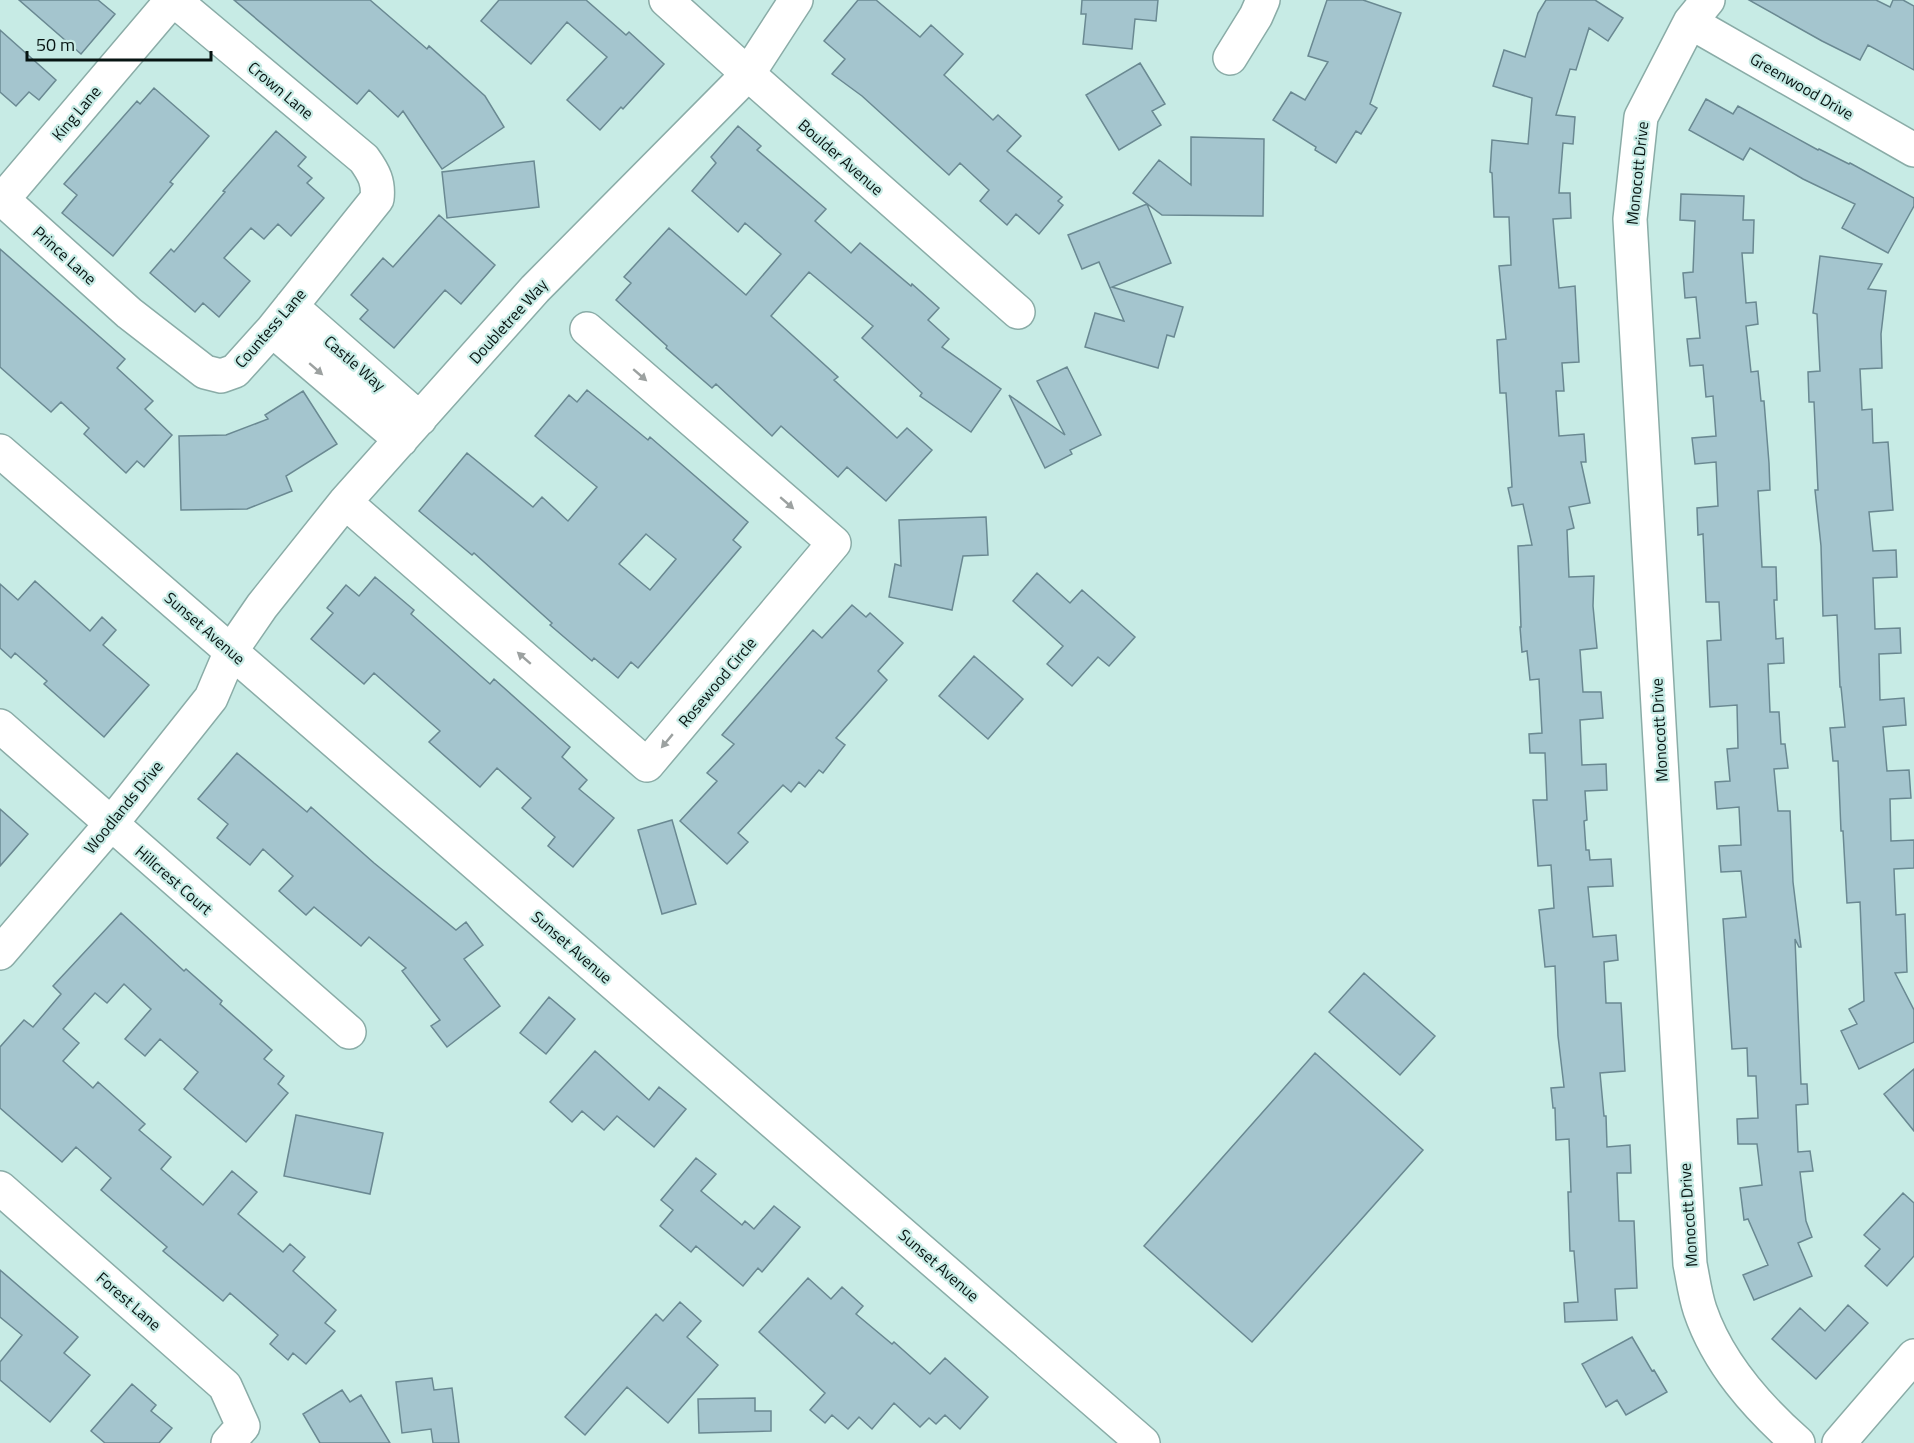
<svg xmlns="http://www.w3.org/2000/svg" width="1914" height="1443" font-family="'Titillium Web',sans-serif">
	<style>
		.building { fill: #a4c5ce; stroke: #6a8992; stroke-width: 1.5; fill-rule: evenodd }
		.lines { fill: none; stroke-linecap: round; stroke-linejoin: round }
		.minor-casing { stroke: #8aaca7; stroke-width: 36 }
		.major-casing { stroke: #8aaca7; stroke-width: 36 }
		.minor { stroke: #fff; stroke-width: 33 }
		.major { stroke: #fff; stroke-width: 33 }
		.oneway { fill: #9ca1a0 }
		.labels { text-anchor: middle; stroke-width: 4.5; stroke-linejoin: round; paint-order: stroke }
		.street-label { font-size: 16px; fill: #071412; stroke: #c7ebe5 }
	</style>
	<rect width="100%" height="100%" fill="#c7ebe5"/>
	<path class="building" d="M19 0H98L115 14 81 54Z
		M234 0H370L427 49 429 46 485 96 504 127 442 169 403 111 398 117 369 90 357 104Z
		M499 0H586L626 35 629 32 664 64 623 109 621 107 600 130 567 100 607 57 567 22 531 64 481 21Z
		M858 0H876L920 37 931 25 963 54 944 75 993 120 998 115 1021 136 1007 151 1062 197 1058 201 1063 205 1039 234 1016 214 1007 225 980 201 989 190 960 163 949 175 862 96 832 74 845 59 824 41Z
		M1082 0H1158L1156 21 1135 19 1132 49 1083 44 1086 14H1081Z
		M1327 0H1363L1401 13 1370 104 1377 108 1361 134 1356 131 1336 163 1315 150 1316 147 1273 120 1291 92 1305 100 1328 62 1308 56Z
		M1546 0H1595L1623 18 1608 41 1589 28 1576 70 1570 69 1556 115 1575 117 1573 144 1563 143 1559 193H1570L1571 218 1553 219 1559 288 1575 286 1579 362 1562 363 1564 391H1556L1559 436 1584 434 1586 462H1581L1590 503 1569 507 1574 528 1567 530 1569 577 1594 576 1593 606 1597 648 1580 650 1583 692H1601L1603 718 1580 720 1582 765 1606 764 1607 790 1585 791 1587 820 1584 821 1586 850H1589L1590 860 1611 859 1613 886 1588 887 1593 937 1616 935 1618 960 1604 962 1606 1003H1621L1625 1071 1600 1073 1604 1116H1606L1607 1147 1630 1145 1631 1173H1617L1619 1221H1634L1637 1288 1615 1289 1617 1320 1565 1322 1564 1303 1578 1302 1574 1251H1570L1568 1192H1571L1569 1139 1556 1140 1555 1108H1553L1551 1088 1564 1087 1558 1036 1555 966 1545 967 1539 910 1554 908 1551 865 1538 866 1535 825 1533 800H1547L1545 753H1530L1529 734 1542 733 1539 679 1530 680 1527 651 1522 652 1520 627H1521L1518 546 1532 545 1523 504 1512 506 1508 488 1512 487 1506 393H1500L1497 340 1506 339 1499 266 1511 265 1509 217H1494L1492 173 1490 172 1492 140 1528 144 1532 98 1493 86 1504 50 1525 57 1538 13Z
		M1749 0H1876L1890 7 1893 0H1903L1914 6V70L1868 45 1860 60 1822 41Z
		M0 30 56 80 39 100 29 92 16 106 0 92Z
		M1140 63 1165 104 1152 111 1161 125 1119 150 1086 95Z
		M154 88 209 136 170 182 173 184 113 256 62 213 77 195 64 184 137 101 140 104Z
		M1706 99 1733 114 1738 106 1818 150 1819 149 1849 164 1850 163 1914 198V206L1888 253 1842 228 1855 204 1803 179 1750 148 1743 160 1689 130Z
		M738 126 761 146 757 150 826 209 815 221 851 253 860 243 911 286 912 284 939 308 928 320 949 339 942 347 1001 389 971 432 920 396 922 393 862 338 873 326 809 272 771 316 838 377 834 380 897 438 907 428 932 450 886 501 847 467 838 477 781 426 772 436 716 384 712 388 666 348 667 346 616 300 631 283 624 277 669 228 746 295 781 254 745 223 738 232 692 191 716 163 711 157Z
		M276 131 306 157 298 166 312 178 307 183 324 198 291 236 278 224 264 239 251 228 224 258 250 281 219 317 203 303 195 312 150 273 171 249 174 252 225 192 223 191Z
		M1191 137 1264 139 1263 216 1162 215 1133 193 1159 160 1191 185Z
		M534 161 539 207 447 218 442 172Z
		M1681 194 1744 196 1743 220H1754L1753 253H1742L1746 303 1756 302 1758 324 1746 326 1751 372 1758 371 1761 401H1764L1769 463 1770 490 1758 491 1762 567H1776L1777 600H1774L1776 639 1783 638 1784 663 1768 664 1770 712H1779L1781 744H1785L1788 768 1774 769 1778 811H1790L1793 882 1801 947H1799L1795 939 1801 1084H1807L1808 1104 1796 1105 1798 1152 1810 1151 1813 1171 1800 1172 1806 1221 1812 1237 1798 1243 1812 1276 1754 1300 1743 1275 1768 1265 1748 1219 1744 1220 1740 1188 1762 1185 1757 1144H1738L1737 1119 1758 1118 1756 1076H1748L1747 1048 1732 1049 1723 919 1746 917 1741 871 1721 872 1719 846 1741 845 1739 807 1717 809 1715 782 1730 781 1727 749 1738 748 1737 705 1710 707 1707 641 1721 640 1719 602H1706L1703 534 1698 535 1697 508 1718 506 1716 462 1695 464 1692 438 1716 436 1713 396 1706 397 1703 365 1690 366 1687 339 1700 338 1696 297 1685 298 1683 273 1693 272 1695 221 1680 220Z
		M1147 204 1171 263 1112 287 1183 307 1174 337 1167 335 1158 368 1085 347 1095 313 1124 321 1099 262 1082 269 1068 235Z
		M439 215 495 265 461 304 445 290 394 348 360 319 368 310 351 295 383 258 393 267Z
		M0 249 125 359 117 368 153 401 145 409 172 435 144 467 137 461 126 473 84 434 89 428 61 402 51 412 0 367Z
		M1820 256 1882 264 1868 289 1886 291 1881 334 1882 368 1860 369 1862 410 1872 409 1873 443 1888 442 1893 510 1869 512 1873 551 1896 550 1897 577 1873 578 1875 629 1900 628 1901 653 1879 654 1880 700 1904 698 1906 725 1883 727 1887 771 1909 770 1911 798 1890 799 1891 841 1914 840V868L1894 869 1896 915 1905 914 1907 972 1895 973 1914 1010V1042L1859 1069 1841 1031 1857 1024 1849 1009 1864 1001 1860 902 1847 903 1843 831H1841L1838 761H1833L1830 728 1845 727 1841 687H1840L1837 615 1823 616 1821 546 1815 490H1818L1814 402H1809L1808 372 1820 371 1817 314 1813 313Z
		M1067 367 1101 435 1070 450 1072 454 1045 468 1009 395 1065 435 1037 381Z
		M587 390 648 440 650 437 748 522 733 540 741 547 638 668 631 662 618 678 594 658 592 661 550 625 552 623 474 553 472 555 419 511 467 453 533 507 542 497 568 521 597 487 535 436 569 395 577 402ZM646 534 676 559 650 590 619 564Z
		M303 391 337 444 286 476 292 491 247 509 181 510 179 436 226 435 268 419 265 415Z
		M986 517 988 555 963 556 952 610 889 597 895 564 901 566 899 520Z
		M1037 573 1070 603 1082 590 1135 637 1109 666 1098 657 1072 686 1047 664 1063 646 1013 601Z
		M375 577 414 610 411 614 490 684 494 679 570 747 562 757 587 780 579 789 614 818 573 867 548 846 555 837 522 808 531 798 497 768 480 787 429 742 440 731 374 673 364 684 311 639 333 613 327 608 346 585 359 596Z
		M35 581 90 631 102 617 116 630 103 645 149 685 104 737 44 684 47 681 15 653 11 658 0 648V584L18 600Z
		M852 605 866 617 870 613 903 643 878 671 887 680 836 738 845 745 823 773 819 770 805 787 799 782 791 792 783 785 738 833 748 842 727 864 680 821 717 781 707 773 734 744 722 735 813 630 822 638Z
		M974 656 1023 699 988 739 939 696Z
		M237 753 307 812 311 807 374 863 456 930 466 922 483 945 464 959 500 1006 447 1047 431 1026 440 1020 402 971 406 968 369 937 361 946 314 907 306 915 279 891 293 876 263 849 250 865 217 838 228 824 198 799Z
		M0 809 28 834 0 866Z
		M672 820 696 904 662 914 638 830Z
		M121 913 184 971 186 969 222 1001 220 1004 272 1050 264 1059 284 1076 278 1084 288 1093 246 1142 184 1089 198 1072 160 1039 145 1056 125 1039 151 1009 124 984 107 1003 95 993 63 1029 79 1043 63 1061 93 1088 98 1082 145 1124 139 1130 171 1157 161 1169 203 1205 232 1171 257 1192 238 1214 283 1252 290 1244 305 1257 293 1271 336 1310 325 1323 335 1331 306 1364 293 1353 288 1360 270 1344 278 1335 230 1293 223 1301 163 1251 167 1247 101 1190 111 1178 76 1147 62 1162 0 1108V1047L24 1020 33 1027 61 994 53 986Z
		M1364 973 1435 1036 1400 1075 1329 1012Z
		M549 997 575 1019 546 1054 520 1033Z
		M595 1051 649 1100 659 1087 686 1109 654 1147 617 1116 604 1130 582 1111 572 1122 550 1102Z
		M1315 1053 1423 1150 1252 1342 1144 1246Z
		M1914 1069V1131L1884 1094Z
		M296 1115 383 1133 370 1194 284 1176Z
		M696 1158 716 1174 701 1191 742 1225 745 1221 754 1229 774 1206 800 1227 762 1272 758 1268 743 1286 696 1246 691 1252 660 1226 673 1210 661 1200Z
		M1903 1193 1914 1203V1256L1887 1286 1865 1266 1880 1249 1864 1235Z
		M0 1270 78 1337 64 1353 90 1375 50 1422 0 1380V1362L22 1335 0 1317Z
		M808 1278 831 1299 842 1287 863 1306 856 1314 892 1344 894 1342 930 1374 945 1358 988 1397 960 1429 945 1415 936 1424 929 1418 920 1427 894 1403 872 1429 859 1417 848 1429 832 1415 825 1423 810 1410 825 1393 759 1332Z
		M680 1302 701 1321 687 1337 718 1365 668 1423 627 1387 585 1435 565 1417 656 1314 663 1321Z
		M1848 1305 1868 1323 1816 1379 1772 1339 1800 1308 1825 1331Z
		M1632 1337 1652 1371 1654 1370 1667 1392 1626 1415 1617 1400 1606 1407 1582 1364Z
		M432 1378 434 1390 452 1388 459 1443H433L431 1429 402 1433 396 1382Z
		M132 1384 156 1405 151 1411 172 1428 159 1443H105L91 1431Z
		M342 1390 350 1402 361 1395 390 1443H320L303 1414Z
		M755 1398V1411H771V1431L699 1433 698 1399Z"/>
	<g class="lines">
		<defs>
			<path id="minor" d="M666 0 748 74 1018 312
				M1708 0 1690 22 1641 117 1630 219 1690 1264C1693 1279 1695 1295 1700 1310 1718 1363 1756 1406 1798 1443
				M1690 22 1914 150
				M1230 58 1256 16 1263 0
				M0 197 129 313 205 372 221 376 235 371 272 330 377 199C379 182 374 173 364 159L174 0
				M3 199 172 0
				M291 306 420 419
				M272 330 401 440
				M345 502 647 765 834 543 587 329
				M0 726 349 1032
				M0 953 111 824 211 698 231 651 262 606 345 502 535 289 748 74 796 0
				M0 1188 225 1386 243 1426 228 1443
				M1839 1443 1914 1356"/>
			<path id="major" d="M0 451 1143 1443"/>
		</defs>
		<use href="#minor" class="minor-casing"/>
		<use href="#major" class="major-casing"/>
		<use href="#minor" class="minor"/>
		<use href="#major" class="major"/>
	</g>
	<defs><path id="oneway-solid" d="M-6-.8H1V-3.2L6.5 0L1 3.2V.8H-6Z" transform="scale(1.5)"/></defs>
	<g class="oneway">
		<use href="#oneway-solid" transform="translate(316 369) rotate(41)"/>
		<use href="#oneway-solid" transform="translate(640 375) rotate(41)"/>
		<use href="#oneway-solid" transform="translate(787 503) rotate(41)"/>
		<use href="#oneway-solid" transform="translate(524 658) rotate(-139)"/>
		<use href="#oneway-solid" transform="translate(667 741) rotate(130)"/>
	</g>
	<g class="labels">
		<g class="street-label">
			<text transform="translate(1802 86) rotate(30)" y="6">Greenwood Drive</text>
			<text transform="translate(281 90) rotate(40)" y="6">Crown Lane</text>
			<text transform="translate(76 113) rotate(-50)" y="6">King Lane</text>
			<text transform="translate(841 157) rotate(41)" y="6">Boulder Avenue</text>
			<text transform="translate(1637 173) rotate(-84)" y="6">Monocott Drive</text>
			<text transform="translate(65 255) rotate(42)" y="6">Prince Lane</text>
			<text transform="translate(508 321) rotate(-48)" y="6">Doubletree Way</text>
			<text transform="translate(270 328) rotate(-49)" y="6">Countess Lane</text>
			<text transform="translate(355 363) rotate(41)" y="6">Castle Way</text>
			<text transform="translate(205 628) rotate(41)" y="6">Sunset Avenue</text>
			<text transform="translate(717 682) rotate(-50)" y="6">Rosewood Circle</text>
			<text transform="translate(1659 730) rotate(-93)" y="6">Monocott Drive</text>
			<text transform="translate(123 807) rotate(-51)" y="6">Woodlands Drive</text>
			<text transform="translate(174 880) rotate(41)" y="6">Hillcrest Court</text>
			<text transform="translate(572 947) rotate(41)" y="6">Sunset Avenue</text>
			<text transform="translate(1688 1215) rotate(-94)" y="6">Monocott Drive</text>
			<text transform="translate(939 1265) rotate(41)" y="6">Sunset Avenue</text>
			<text transform="translate(129 1301) rotate(41)" y="6">Forest Lane</text>
		</g>
	</g>
	<path d="M27 51v9h184v-9" fill="none" stroke="#071412" stroke-width="3"/>
	<text x="36" y="51" font-size="18" fill="#071412" stroke="#c7ebe5" stroke-width="4.5" paint-order="stroke">50 m</text>
</svg>
